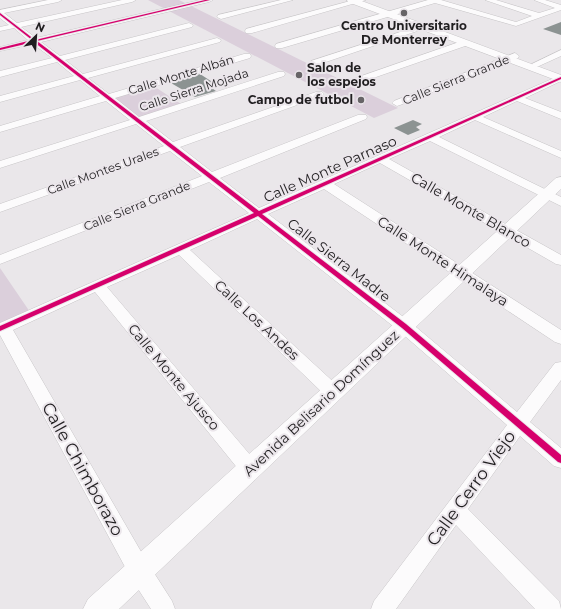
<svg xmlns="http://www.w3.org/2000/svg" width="561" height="609" font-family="Montserrat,sans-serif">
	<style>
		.green { fill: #dbcfdb }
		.building { fill: #8c9392 }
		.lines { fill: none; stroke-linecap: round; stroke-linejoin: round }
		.minor-casing { stroke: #c7c5c7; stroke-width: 1 }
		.major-casing { stroke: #c7c5c7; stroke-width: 1 }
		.minor { fill: #fcfbfc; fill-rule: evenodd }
		.major { fill: #fcfbfc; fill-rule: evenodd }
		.cycleway-casing { stroke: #ebe6eb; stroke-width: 2 }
		.cycleway { fill: #d6006c; fill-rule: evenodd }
		.poi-dot { fill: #676467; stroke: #ebe6eb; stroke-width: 1.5 }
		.labels { text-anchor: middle; stroke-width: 4; stroke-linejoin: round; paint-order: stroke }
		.far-poi-label { font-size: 12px; font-weight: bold; fill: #201e20; stroke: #ebe6eb }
		.far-street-label { font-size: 12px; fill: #201e20; stroke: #ebe6eb }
		.street-label { font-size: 14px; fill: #201e20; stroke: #ebe6eb }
		.near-street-label { font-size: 17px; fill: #201e20; stroke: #ebe6eb }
	</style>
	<rect width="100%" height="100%" fill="#eae7ea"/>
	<path class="green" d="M148 0H179L398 108 374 118Z
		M152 85 181 104 139 118 113 98Z
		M0 268 30 312 0 325Z"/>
	<path class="building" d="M561 22V35L543 29Z
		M200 74 217 85 210 87 216 91 195 97 171 83Z
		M413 120 422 124 416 127 420 130 408 135 394 128Z"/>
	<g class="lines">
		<defs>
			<path id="minor" d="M48 0H62L58 2 4 13 17 23 122 0H136L132 2 21 27 36 38 200 0H213L209 2 41 42 60 56 189 23 193 25 192 27 65 60 83 74 217 38 221 40 220 42 88 78 109 94 244 54H250L251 56 250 58 115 98 139 117 278 72H284L285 74 284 76 146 121 173 142 316 92H322L324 94 322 96 180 147 212 172 358 115H366L367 117 366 119 220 178 259 208 561 75V81L525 98 561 112V119L517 101 483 117 561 151V158L475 120 439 137 561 197V206L430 141 389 159 561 255V265L556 264 380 163 334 184 561 330V344L555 342 324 189 268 214 410 322 517 412 555 363 561 362V380L530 422 561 448V468L554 466 520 436 468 509 559 601 561 609H535L456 525 396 609H371L374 601 507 425 398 330 257 219 190 250 339 387 342 392 339 397 333 399 327 397 179 255 107 287 257 463 260 469 257 475 250 478 243 475 95 292 13 330 147 562 172 601 175 609H151L131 578 0 335V323L249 213 209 182 0 264V255L202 176 170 151 0 212V204L164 146 136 124 0 168V161L130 120 106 101 0 132V126L100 96 80 80 0 102V96L74 76 57 62 0 77V71L52 58 33 44 0 51V47L28 40 14 28 0 31V27L9 25 0 18V10Z
				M281 0H293L221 19 217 17 218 15Z
				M354 0H366L252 33H246L245 31 246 29Z
				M428 0H441L516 22 532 16 485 0H496L539 13 555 8 534 0H545L561 5V10L516 26 435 3 282 48H276L275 46 276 44Z
				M428 23H431L435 25 317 65H311L310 63 311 61Z
				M462 41H468L469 43 468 45 356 84H350L348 82 350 80Z
				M561 50V56L539 66H533L532 64Z
				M515 53 519 56 518 58 400 105 397 106 392 103 394 101Z"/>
			<path id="major" d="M347 0H359L561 75V82L348 2Z
				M561 177V189L119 609H83L88 599 556 178Z"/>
		</defs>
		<use href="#minor" class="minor-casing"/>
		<use href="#major" class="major-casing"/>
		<use href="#minor" class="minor"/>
		<use href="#major" class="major"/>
		<defs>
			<path id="cycleway" d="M205 0H210L37 41 259 211 561 77V79L262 214 406 324 561 455V463L558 462 402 328 258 216 0 331V326L254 213 34 42 0 50V48L32 40 0 15V13L35 40Z"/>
		</defs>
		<use href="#cycleway" class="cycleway-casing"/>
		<use href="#cycleway" class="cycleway"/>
	</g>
	<g class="poi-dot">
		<circle cx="404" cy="13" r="4"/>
		<circle cx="299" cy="75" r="4"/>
		<circle cx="361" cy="100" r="4"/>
	</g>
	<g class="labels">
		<g class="far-poi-label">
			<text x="404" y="30">Centro Universitario<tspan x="404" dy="14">De Monterrey</tspan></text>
			<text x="307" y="72" text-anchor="start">Salon de<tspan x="307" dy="14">los espejos</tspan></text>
			<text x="353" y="104" text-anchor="end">Campo de futbol</text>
		</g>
		<g class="far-street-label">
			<text transform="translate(181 75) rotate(-17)" y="4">Calle Monte Albán</text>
			<text transform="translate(456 80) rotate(-22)" y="4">Calle Sierra Grande</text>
			<text transform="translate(194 90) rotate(-18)" y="4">Calle Sierra Mojada</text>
			<text transform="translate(103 171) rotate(-20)" y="4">Calle Montes Urales</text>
			<text transform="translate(137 206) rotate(-22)" y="4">Calle Sierra Grande</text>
		</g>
		<g class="street-label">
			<text transform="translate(330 169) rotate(-24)" y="5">Calle Monte Parnaso</text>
			<text transform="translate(471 210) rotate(30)" y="5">Calle Monte Blanco</text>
			<text transform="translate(339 260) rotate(38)" y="5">Calle Sierra Madre</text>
			<text transform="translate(443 261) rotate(33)" y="5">Calle Monte Himalaya</text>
			<text transform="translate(257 320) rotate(43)" y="5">Calle Los Andes</text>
			<text transform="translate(174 377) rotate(50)" y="5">Calle Monte Ajusco</text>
			<text transform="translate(321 403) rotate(-43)" y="5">Avenida Belisario Domínguez</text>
		</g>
		<g class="near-street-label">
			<text transform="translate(83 469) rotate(61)" y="6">Calle Chimborazo</text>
			<text transform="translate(471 488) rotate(-54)" y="6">Calle Cerro Viejo</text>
		</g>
	</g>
	<g transform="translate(36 36) rotate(25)" stroke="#ebe6eb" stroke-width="3" paint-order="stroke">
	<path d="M0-3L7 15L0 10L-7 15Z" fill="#201e20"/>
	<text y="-6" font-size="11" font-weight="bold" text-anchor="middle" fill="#201e20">N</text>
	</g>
</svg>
